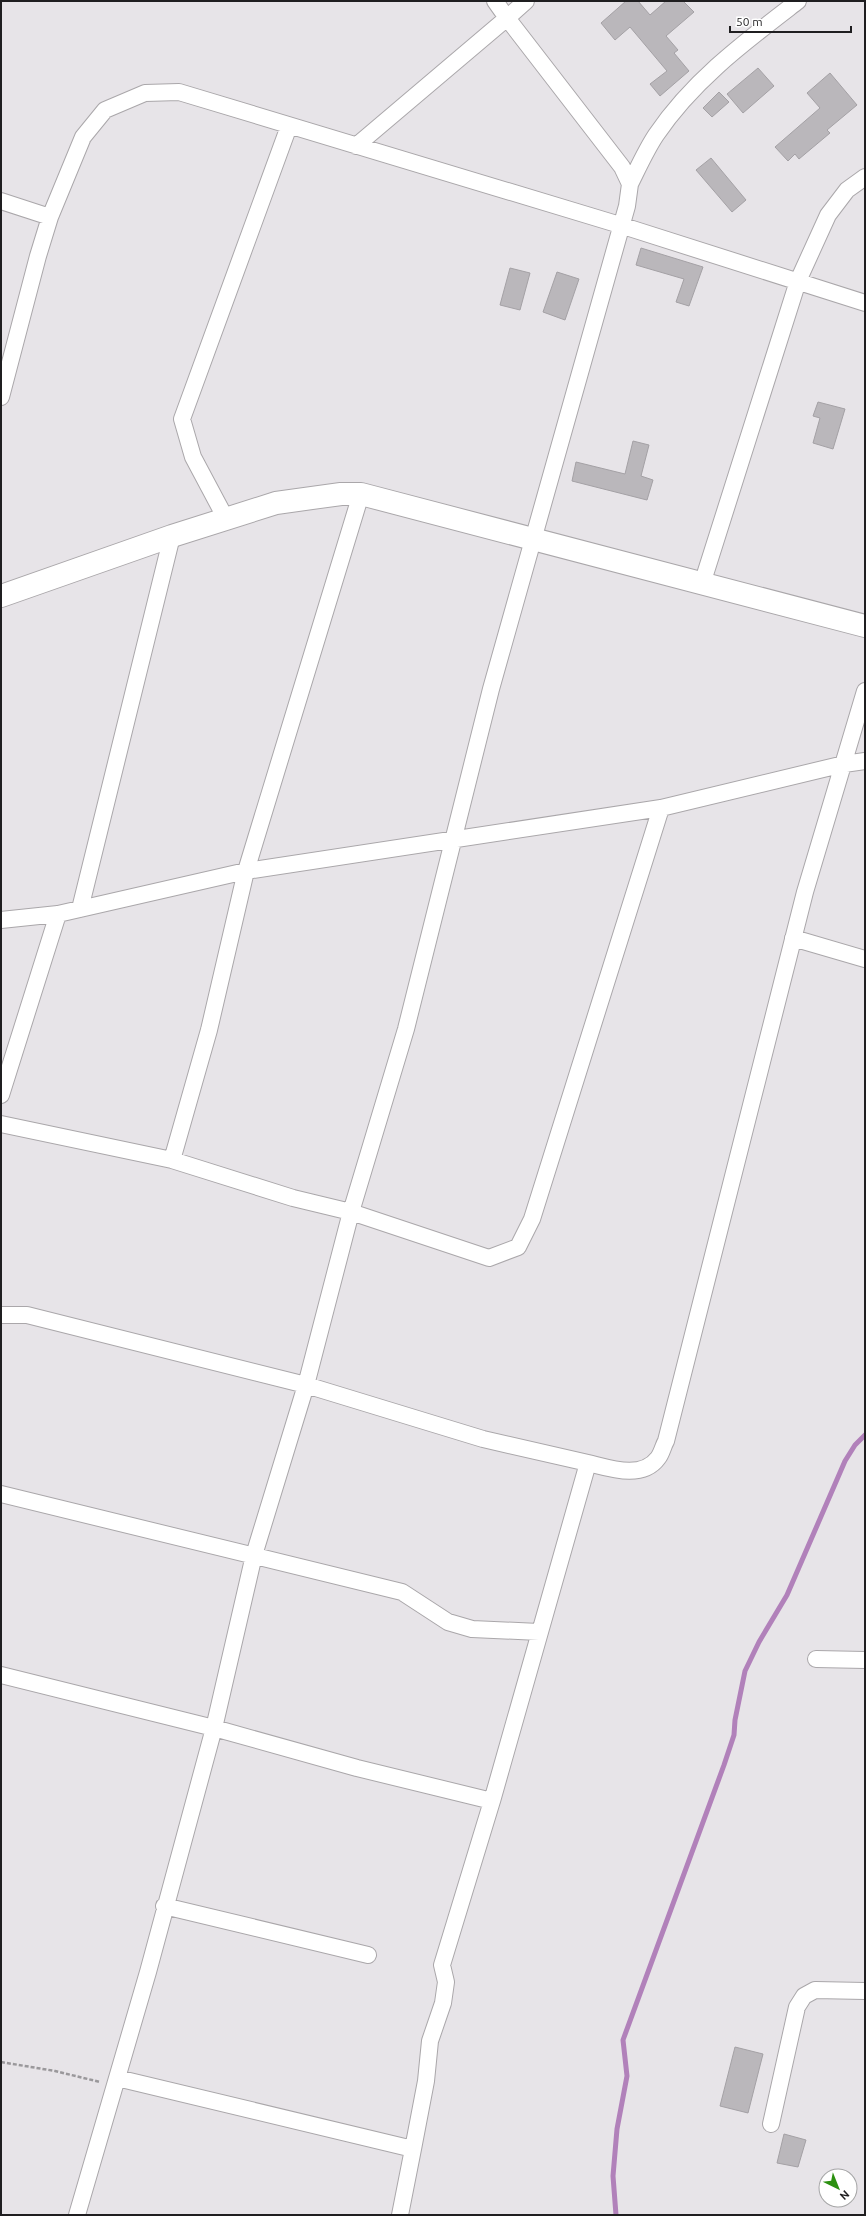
<svg xmlns="http://www.w3.org/2000/svg" width="866" height="2216" font-family="Ubuntu,sans-serif">
	<style>
		.lines { fill: none; stroke-linecap: round; stroke-linejoin: round }
		.stream { stroke: #b181ba; stroke-width: 5 }
		.building { fill: #bab7bb; stroke: #a4a1a5 }
		.minor-casing { stroke: #aaa7aa; stroke-width: 18 }
		.secondary-casing { stroke: #aaa7aa; stroke-width: 24 }
		.path { stroke: #9a989b; stroke-width: 2.5; stroke-dasharray: 4 2; stroke-linecap: butt }
		.minor { stroke: #fff; stroke-width: 16 }
		.secondary { stroke: #fff; stroke-width: 22 }
	</style>
	<rect width="100%" height="100%" fill="#e7e4e8"/>
	<g class="lines">
		<path class="stream" d="M616 2215 613 2176 617 2129 627 2076 623 2040 724 1765 734 1735 735 1720 745 1671 759 1642 787 1595 845 1461 855 1445 865 1435"/>
	</g>
	<path class="building" d="M626 1H638L650 15 666 1H683L694 12 666 36 678 50 674 53 689 71 660 96 650 84 667 71 630 27 615 40 601 23Z
		M758 68 774 86 743 113 727 94Z
		M830 73 857 105 827 130 830 133 799 159 795 154 788 161 775 147 820 108 807 93Z
		M719 92 729 102 712 117 703 108Z
		M711 158 746 200 732 212 696 170Z
		M641 248 703 267 689 306 676 302 684 279 636 265Z
		M510 268 530 273 520 310 500 305Z
		M557 272 579 279 565 320 543 312Z
		M818 402 845 409 833 449 813 443 820 418 813 416Z
		M633 441 649 445 641 476 653 480 647 500 572 481 576 462 625 474Z
		M735 2047 763 2054 748 2113 720 2106Z
		M784 2134 806 2140 798 2167 777 2163Z"/>
	<g class="lines">
		<defs>
			<path id="minor" d="M356 146 507 18 495 1
				M630 184C638 168 646 150 656 135 693 80 746 41 798 1
				M1 201 50 217
				M1 397 38 256 50 217 83 137 105 110 145 93 179 92 620 225 865 303
				M226 519 193 457 182 419 289 126
				M702 584 798 281 828 215 847 190 865 177
				M80 909 172 536
				M1 920 58 914 246 871 661 808 844 764 865 761
				M793 938 865 959
				M1 1095 58 914
				M1 1124 172 1160 293 1198 351 1212 489 1258 518 1247 532 1219 661 808
				M172 1160 209 1030 246 871 361 494
				M1 1315H27L306 1385 483 1439 588 1463 492 1801 357 1768 214 1728 1 1675
				M588 1463C609 1468 642 1480 658 1458 662 1453 663 1446 666 1441L805 892 865 691
				M1 1494 402 1592 448 1622 472 1629 539 1632
				M816 1659 865 1660
				M164 1906 368 1955
				M117 2078 413 2149 426 2081 430 2041 443 2003 446 1982 442 1965 492 1801
				M771 2124 797 2007 804 1996 815 1990 865 1991
				M77 2215 148 1972 214 1728 254 1555 306 1385 351 1212 406 1029 491 689 627 206 630 184 622 167 507 18 526 1
				M400 2215 413 2149"/>
			<path id="secondary" d="M1 596 172 536 276 503 341 494H361L865 626"/>
		</defs>
		<use href="#minor" class="minor-casing"/>
		<use href="#secondary" class="secondary-casing"/>
		<path class="path" d="M1 2062 55 2071 100 2082"/>
		<use href="#minor" class="minor"/>
		<use href="#secondary" class="secondary"/>
	</g>
	<rect width="866" height="2216" fill="none" stroke="#1f1e20" stroke-width="4"/>
	<g transform="translate(838 2188) rotate(137)"><circle r="19" fill="#ffffff" stroke="#a5a5a6"/>
	<path d="M0-3L7 15L0 10L-7 15Z" fill="#2b9010"/>
	<text y="-6" font-size="11" font-weight="bold" text-anchor="middle" fill="#1f1e20">N</text>
	</g>
	<path d="M730 26v6h121v-6" fill="none" stroke="#1f1e20" stroke-width="2"/>
	<text x="736" y="26" font-size="12" fill="#1f1e20" stroke="#ffffff" stroke-width="3" paint-order="stroke">50 m</text>
</svg>
